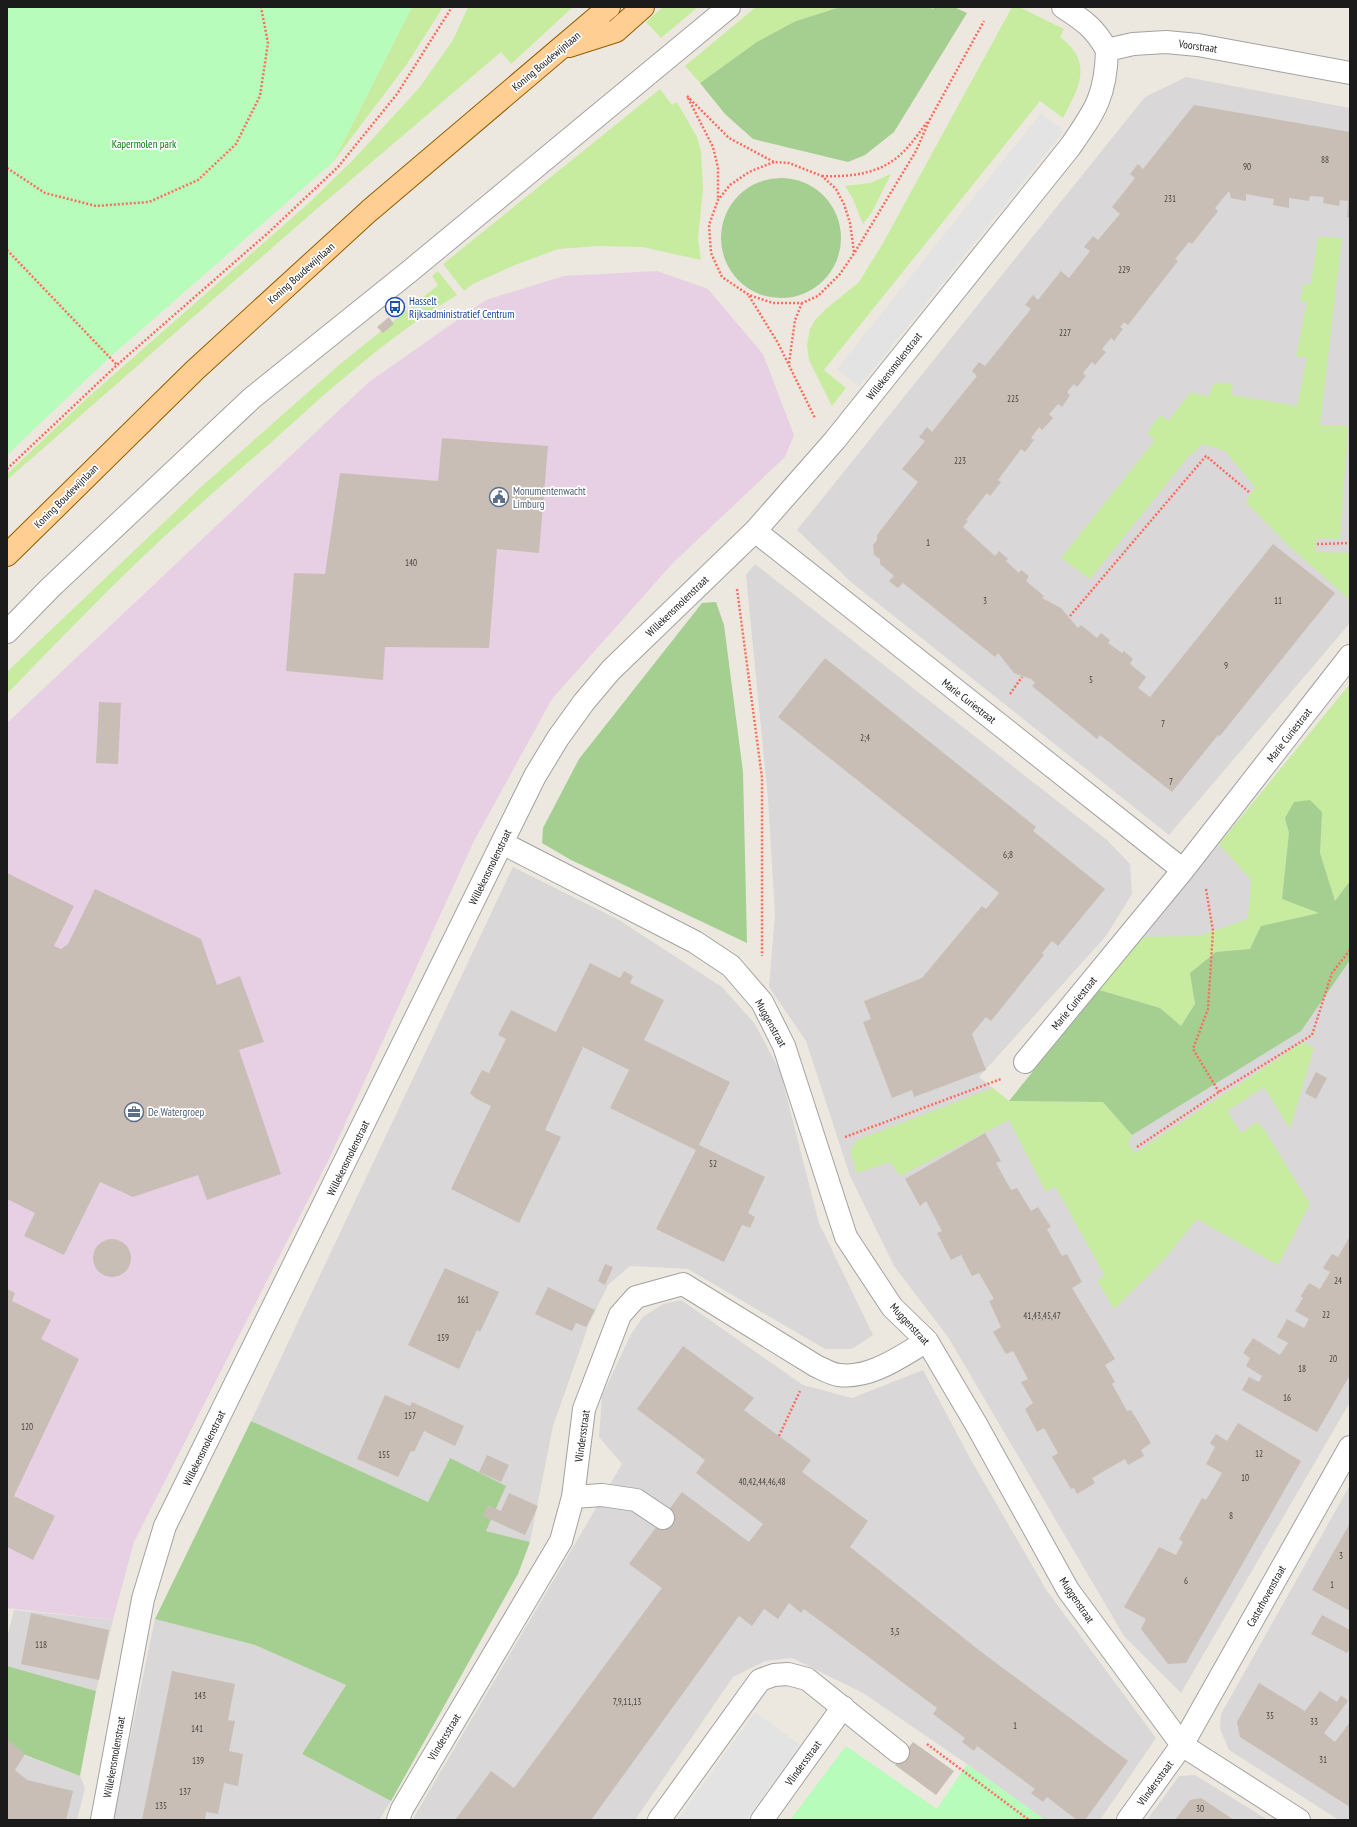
<svg xmlns="http://www.w3.org/2000/svg" width="1357" height="1827" font-family="'PT Sans Narrow',sans-serif">
	<style>
		.residential { fill: #d9d7d7 }
		.industrial { fill: #e7d0e3 }
		.grass { fill: #c7eca0 }
		.forest { fill: #a4cf91 }
		.park { fill: #b7fcbb }
		.parking { fill: #e3e3e3 }
		.building { fill: #c9beb5 }
		.lines { fill: none; stroke-linecap: round; stroke-linejoin: round }
		.minor-casing { stroke: #a2a2a2; stroke-width: 24 }
		.major-casing { stroke: #915e00; stroke-width: 24 }
		.path { stroke: #ff6c5e; stroke-width: 2.5; stroke-dasharray: 2 2; stroke-linecap: butt }
		.minor { stroke: #fff; stroke-width: 22 }
		.major { stroke: #ffce92; stroke-width: 22 }
		.labels { text-anchor: middle; stroke-width: 3.5; stroke-linejoin: round; paint-order: stroke }
		.number-label { font-size: 9px; fill: #464442 }
		.street-label { font-size: 11px; fill: #1b1b1b; stroke: #fff }
		.park-label { font-size: 11px; fill: #057c0d; stroke: #fff }
		.transit-label { font-size: 11px; fill: #164399; stroke: #fff; text-anchor: start }
		.service-label { font-size: 11px; fill: #4e5e75; stroke: #fff; text-anchor: start }
	</style>
	<rect width="100%" height="100%" fill="#ede8df"/>
	<path class="residential" d="M1186 77 1350 108V623L1169 835 851 582 797 530 1145 97Z
		M755 564 1107 840 1130 864 1132 894 1106 936 979 1077 1009 1101 1350 684V1402L1181 1693 1124 1636 948 1337 894 1266 850 1176 806 1041 769 987 775 914 768 799 746 575Z
		M513 867 619 920 722 987 755 1024 780 1071 819 1223 873 1335 852 1349H825L688 1269 630 1266 608 1285 589 1324 553 1426 530 1542 486 1531 450 1458 428 1502 251 1421Z
		M681 1300 803 1385 852 1398 923 1370 971 1460 1047 1591 1156 1738 1100 1820H1045L967 1764 863 1693 792 1658 765 1661 733 1677 635 1820H414V1817L622 1464 599 1437 602 1396 631 1334 643 1317 663 1304Z
		M1350 1485V1820H1339L1229 1750 1220 1729 1221 1714Z
		M14 1610 113 1620 96 1691 7 1666V1638Z
		M155 1619 255 1645 346 1685 302 1754 391 1801 379 1820H113Z
		M7 1749 80 1776 85 1788 77 1820H7Z
		M1195 1775 1268 1820H1147L1179 1776Z"/>
	<path class="industrial" d="M657 271 708 289 763 354 794 435 785 457 673 563 552 699 474 841 330 1157 134 1542 113 1620 7 1608V723L369 382 486 300 564 276Z"/>
	<path class="grass" d="M412 7H443L407 64 333 162Z
		M468 7H573L511 64 501 52 312 213 7 480V474L86 399 310 202 354 159 419 88 453 40Z
		M663 7H698L661 38 646 22Z
		M756 7H840L796 21 721 68 700 83 685 66Z
		M1012 7H1019L1064 29 1060 37C1094 62 1079 88 1063 118L1040 101 824 370 846 388 832 406 809 360 807 345 810 329 815 320 827 308 859 282 883 243Z
		M660 89 672 105 677 102 697 137 701 152 703 189 698 239 701 260 642 247 598 246 558 249 515 265 473 284 464 291 443 264Z
		M891 174 872 212 863 224 853 199 845 186 870 183Z
		M1318 237 1342 238 1320 426H1348L1340 539 1317 538 1315 552 1350 553V600L1287 544 1246 502 1255 487 1225 451 1203 444 1188 457 1090 579 1061 558 1155 440 1147 433 1160 415 1168 421 1191 392 1208 397 1214 383 1233 384 1231 395 1297 406 1307 358 1296 356 1307 302 1300 301 1303 285 1311 284Z
		M438 271 457 295C387 337 327 392 266 447 232 476 199 505 166 535 111 586 59 640 7 694V672L12 667 202 486 339 365 438 285 432 276Z
		M1350 684V881L1335 901 1320 853 1322 812 1285 818 1289 833 1282 898 1320 913 1262 926 1250 949 1216 952 1190 973 1195 1004 1181 1026 1160 1008 1099 990 1143 937 1199 936 1248 919 1251 880 1219 844Z
		M1303 1042 1314 1048 1290 1129 1264 1087 1227 1111 1241 1133 1257 1122 1265 1131 1310 1204 1278 1265 1197 1219 1162 1262 1114 1309 1097 1280 1105 1276 1055 1186 1046 1192 1009 1120 900 1176 890 1162 857 1173 850 1151 857 1140 993 1088 1009 1101 1103 1102 1132 1135 1128 1143 1135 1153Z"/>
	<path class="forest" d="M840 7H929L933 9 934 7H954L967 13 894 132 865 155 848 162 753 139 725 114 700 83 757 42 796 21Z
		M721 238a60 60 0 1 1 120 0a60 60 0 1 1-120 0Z
		M716 602 724 625 743 772 747 943 571 860 542 843 543 828 579 759 702 603Z
		M1310 800 1322 812 1320 853 1335 901 1350 881V960L1301 1031 1132 1135 1103 1102 1009 1101 1099 990 1160 1008 1181 1026 1195 1004 1190 973 1216 952 1250 949 1261 926 1319 913 1282 899 1289 833 1285 818 1294 802Z
		M251 1421 428 1502 450 1458 506 1486 486 1531 530 1542 518 1574 391 1801 302 1754 346 1685 255 1645 155 1619Z
		M7 1666 96 1691 80 1776 7 1748Z"/>
	<path class="park" d="M7 7H412L333 162 110 357 7 455Z
		M846 1746 937 1809 967 1764 1045 1820H790Z"/>
	<path class="parking" d="M1041 113 1064 131 859 387 837 369Z
		M755 1712 800 1745 746 1820H677Z"/>
	<path class="building" d="M1194 105 1350 132V218L1347 217 1348 201 1340 200 1339 206 1323 203 1324 197 1310 196 1309 201 1289 198V208L1273 205 1274 199 1246 194V201L1231 198 1229 191 1215 208 1218 211 1192 244 1189 242 1175 259 1178 261 1128 325 1124 322 1120 327 1123 329 1114 341 1111 338 1102 349 1106 352 1095 365 1092 362 1083 373 1086 376 1077 387 1074 384 1067 392 1070 395 1062 407 1058 404 1049 414 1053 418 1042 430 1039 427 1031 438 1034 440 1025 452 1021 449 998 480 1001 482 990 496 987 493 966 520 968 521 963 527 995 556 999 551 1008 559 1006 561 1019 573 1021 570 1029 576 1026 581 1044 596 1042 598 1061 608 1078 628 1081 625 1097 638 1101 633 1110 640 1108 643 1122 653 1124 651 1133 659 1130 664 1146 677 1138 688 1150 697 1273 544 1335 593 1220 736 1218 735 1172 792 1100 735 1097 739 1032 686 1035 683 1031 679 1014 673 998 653 995 657 903 583 898 588 889 581 894 576 880 564V559L874 555 873 545 877 540V535L918 482 902 469 925 441 919 437 927 427 932 432 955 403 977 376 972 371 979 362 985 366 1031 309 1025 305 1033 295 1038 300 1061 271 1069 278 1090 251 1084 247 1093 236 1098 240 1120 214 1112 207 1135 178 1130 174 1138 164 1143 169Z
		M389 317 394 324 383 333 377 327Z
		M442 438 548 446 539 553 497 549 489 648 385 647 383 680 286 671 294 573 325 574 340 473 438 481Z
		M825 658 1036 827 1033 831 1105 889 1058 946 1052 941 1042 953 1044 955 991 1021 986 1017 972 1034 986 1070 914 1097 912 1090 892 1098 863 1022 871 1019 864 1001 922 978 982 906 986 909 999 893 778 717Z
		M99 702 121 703 118 764 96 763Z
		M7 873 74 906 54 946 61 949 68 944 95 889 201 939 217 985 240 976 264 1042 239 1050 281 1174 207 1200 198 1175 133 1197 100 1182 64 1255 24 1236 35 1213 7 1199Z
		M590 963 620 978 624 971 633 976 630 983 664 1000 644 1040 730 1082 699 1145 765 1177 748 1213 755 1217 750 1228 742 1225 724 1262 656 1229 696 1150 610 1108 629 1070 583 1047 545 1130 561 1137 519 1223 451 1189 491 1106 475 1098 470 1093 482 1070 489 1073 506 1039 498 1035 511 1010 556 1032Z
		M1316 1072 1327 1078 1316 1099 1305 1093Z
		M985 1133 1001 1161 996 1163 1011 1190 1017 1188 1031 1211 1038 1207 1051 1227 1047 1229 1062 1256 1067 1254 1082 1282 1072 1288 1115 1359 1105 1365 1115 1382 1112 1384 1127 1411 1131 1410 1151 1443 1141 1450 1144 1456 1128 1465 1125 1459 1092 1478 1095 1483 1077 1494 1074 1488 1071 1489 1052 1457 1058 1453 1044 1428 1037 1432 1025 1409 1033 1403 1021 1382 1028 1379 1013 1351 1006 1354 993 1332 1001 1327 989 1301 994 1299 979 1273 972 1276 961 1255 951 1260 937 1233 942 1231 926 1201 920 1206 905 1179Z
		M1350 1236V1375L1317 1432 1242 1390 1249 1377 1259 1382 1262 1376 1246 1366 1250 1358 1243 1353 1253 1338 1280 1355 1288 1343 1277 1337 1287 1319 1304 1328 1309 1319 1295 1311 1303 1298 1301 1296 1309 1283 1320 1289 1330 1272 1323 1268 1332 1254 1338 1257Z
		M93 1258a19 19 0 1 1 38 0a19 19 0 1 1-38 0Z
		M605 1264 613 1267 605 1285 598 1281Z
		M445 1268 499 1292 480 1332 477 1330 459 1369 408 1345Z
		M548 1287 595 1310 586 1327 576 1323 572 1331 535 1314Z
		M7 1289 15 1293 12 1301 51 1320 41 1339 79 1359 14 1496 55 1516 33 1560 7 1547Z
		M683 1346 754 1398 744 1410 811 1460 802 1472 868 1521 850 1547 980 1651 1128 1761 1085 1820H1077L1047 1797 1043 1802 1031 1793 1035 1789 977 1746 974 1751 962 1742 965 1738 933 1714 937 1708 804 1609 801 1613 789 1603 778 1619 764 1609 752 1626 739 1616 591 1820 553 1819 552 1820H455L491 1771 514 1788 662 1588 629 1564 682 1492 749 1542 763 1524 696 1473 705 1460 637 1409Z
		M385 1395 410 1406 412 1402 464 1426 455 1446 424 1431 414 1452 411 1451 398 1477 357 1459Z
		M1238 1423 1301 1461 1186 1663 1168 1664 1141 1629 1146 1619 1124 1607 1159 1547 1176 1555 1183 1542 1179 1539 1202 1498 1206 1500 1222 1473 1206 1464 1215 1447 1210 1443 1216 1434 1227 1441Z
		M487 1455 509 1465 501 1482 479 1472Z
		M509 1493 538 1506 525 1535 483 1516 488 1505 501 1511Z
		M1350 1523V1611L1312 1590Z
		M31 1613 109 1630 99 1680 21 1664Z
		M1322 1615 1350 1630V1648L1347 1653 1311 1634Z
		M172 1671 235 1684 228 1720 235 1721 229 1751 243 1754 238 1786 224 1783 218 1814 206 1812 205 1820H142Z
		M1259 1683 1305 1711 1320 1691 1337 1702 1341 1695 1348 1701 1324 1733 1335 1742 1350 1722V1807L1240 1737 1237 1722Z
		M7 1739 25 1754 15 1770 27 1780 73 1791 66 1820H7Z
		M913 1742 954 1771 936 1795 895 1765Z
		M1201 1798 1234 1820H1175L1190 1800Z"/>
	<g class="lines">
		<defs>
			<path id="minor" d="M1063 7C1084 21 1094 27 1107 50
				M1107 50 1133 44 1166 42 1198 45 1350 73
				M755 531 1183 870
				M7 632 50 588 252 398 410 271 729 7
				M502 843 695 942 731 966 762 1002 784 1046 846 1237 892 1307 927 1341 976 1424 1068 1590 1182 1745 1299 1820
				M1025 1062 1183 870 1350 656
				M573 1497 602 1495 636 1500 663 1518
				M102 1820 143 1599 165 1526 535 776 558 738 584 702 611 670 755 531 835 440 1070 147C1095 111 1106 96 1107 50
				M398 1820 402 1809 561 1541 573 1497 584 1409 620 1315 636 1297 683 1284 816 1366C823 1369 831 1374 839 1375 871 1379 901 1356 927 1341
				M659 1820 760 1680 774 1675 788 1674 807 1679 898 1752
				M762 1820 843 1707
				M1128 1820 1182 1745 1350 1447"/>
			<path id="major" d="M569 46 616 31 643 7
				M7 555 195 370 369 211 609 7"/>
		</defs>
		<use href="#minor" class="minor-casing"/>
		<use href="#major" class="major-casing"/>
		<path class="path" d="M687 96 729 138 774 162 789 163 822 176 836 189 844 204 850 223 854 252
			M688 98 713 147 718 168V199
			M774 162 749 172 730 185 718 200 709 225 711 253 722 277 749 295 773 303H802L818 296 840 274 855 252 916 151 930 119 984 21
			M7 168 45 193 96 206 149 202 198 180 236 144 260 96 268 43 261 7
			M822 176C851 177 880 174 901 154 911 145 919 133 927 122
			M7 250 117 365
			M749 296 778 343 815 418
			M789 363 795 320 802 303
			M7 469 117 365 269 232 338 167 397 94 452 7
			M1317 544 1350 543
			M737 589 762 778V956
			M1070 616 1206 456 1249 492
			M1010 694 1022 677
			M1206 889 1213 931 1208 1009 1193 1049 1219 1092
			M845 1137 1001 1079
			M1137 1147 1219 1092 1312 1035 1332 973 1350 950
			M779 1436 800 1391
			M927 1744 1029 1820"/>
		<use href="#minor" class="minor"/>
		<use href="#major" class="major"/>
	</g>
	<defs>
		<symbol id="bus-ring" viewBox="-11 -11 22 22"><circle r="9.5" fill="#fff" stroke="#1a4fb4" stroke-width="1.5"/><path d="M-5-6H5V4H4V6H2V4H-2V6H-4V4H-5ZM-3.5-4V0h7V-4ZM-3.5 1.2v1.5H-2V1.2ZM2 1.2v1.5H3.5V1.2Z" fill="#1a4fb4"/></symbol>
		<symbol id="civic-ring" viewBox="-11 -11 22 22"><circle r="9.5" fill="#fff" stroke="#5c6f8a" stroke-width="1.5"/><path d="M-.6-6.5H3V-4.5H.6V-3L4-1V1h2V6H-6V1h2V-1L-.6-3ZM-1.2 2.5V6h2.4V2.5Z" fill="#5c6f8a"/></symbol>
		<symbol id="office-ring" viewBox="-11 -11 22 22"><circle r="9.5" fill="#fff" stroke="#5c6f8a" stroke-width="1.5"/><path d="M-6-3h4V-5.5h4V-3h4V5H-6ZM-1-4.5V-3h2v-1.5ZM-6 0V1H6V0Z" fill="#5c6f8a"/></symbol>
	</defs>
	<g fill-rule="evenodd">
		<use href="#bus-ring" x="384" y="296" width="22" height="22"/>
		<use href="#civic-ring" x="488" y="486" width="22" height="22"/>
		<use href="#office-ring" x="123" y="1101" width="22" height="22"/>
	</g>
	<g class="labels">
		<g class="number-label">
			<text x="1325" y="163">88</text>
			<text x="1247" y="170">90</text>
			<text x="1170" y="202">231</text>
			<text x="1124" y="273">229</text>
			<text x="1065" y="336">227</text>
			<text x="1013" y="402">225</text>
			<text x="960" y="464">223</text>
			<text x="928" y="546">1</text>
			<text x="411" y="566">140</text>
			<text x="985" y="604">3</text>
			<text x="1278" y="604">11</text>
			<text x="1226" y="669">9</text>
			<text x="1091" y="683">5</text>
			<text x="1163" y="727">7</text>
			<text x="865" y="741">2;4</text>
			<text x="1171" y="785">7</text>
			<text x="1008" y="858">6;8</text>
			<text x="713" y="1167">52</text>
			<text x="1338" y="1284">24</text>
			<text x="463" y="1303">161</text>
			<text x="1326" y="1318">22</text>
			<text x="1042" y="1319">41,43,45,47</text>
			<text x="443" y="1341">159</text>
			<text x="1333" y="1362">20</text>
			<text x="1302" y="1372">18</text>
			<text x="1287" y="1401">16</text>
			<text x="410" y="1419">157</text>
			<text x="27" y="1430">120</text>
			<text x="1259" y="1457">12</text>
			<text x="384" y="1458">155</text>
			<text x="1245" y="1481">10</text>
			<text x="762" y="1485">40,42,44,46,48</text>
			<text x="1231" y="1519">8</text>
			<text x="1341" y="1559">3</text>
			<text x="1186" y="1584">6</text>
			<text x="1332" y="1588">1</text>
			<text x="895" y="1635">3,5</text>
			<text x="41" y="1648">118</text>
			<text x="200" y="1699">143</text>
			<text x="627" y="1705">7,9,11,13</text>
			<text x="1270" y="1719">35</text>
			<text x="1314" y="1725">33</text>
			<text x="1015" y="1729">1</text>
			<text x="197" y="1732">141</text>
			<text x="1323" y="1763">31</text>
			<text x="198" y="1764">139</text>
			<text x="185" y="1795">137</text>
			<text x="161" y="1809">135</text>
			<text x="1200" y="1812">30</text>
		</g>
		<g class="street-label">
			<text transform="translate(1198 46) rotate(8)" y="4">Voorstraat</text>
			<text transform="translate(546 61) rotate(-40)" y="4">Koning Boudewijnlaan</text>
			<text transform="translate(301 273) rotate(-42)" y="4">Koning Boudewijnlaan</text>
			<text transform="translate(894 366) rotate(-52)" y="4">Willekensmolenstraat</text>
			<text transform="translate(66 496) rotate(-45)" y="4">Koning Boudewijnlaan</text>
			<text transform="translate(677 606) rotate(-44)" y="4">Willekensmolenstraat</text>
			<text transform="translate(969 701) rotate(38)" y="4">Marie Curiestraat</text>
			<text transform="translate(1289 735) rotate(-52)" y="4">Marie Curiestraat</text>
			<text transform="translate(490 867) rotate(-64)" y="4">Willekensmolenstraat</text>
			<text transform="translate(1074 1003) rotate(-51)" y="4">Marie Curiestraat</text>
			<text transform="translate(771 1023) rotate(61)" y="4">Muggenstraat</text>
			<text transform="translate(348 1158) rotate(-64)" y="4">Willekensmolenstraat</text>
			<text transform="translate(910 1324) rotate(47)" y="4">Muggenstraat</text>
			<text transform="translate(582 1436) rotate(-82)" y="4">Vlindersstraat</text>
			<text transform="translate(204 1448) rotate(-64)" y="4">Willekensmolenstraat</text>
			<text transform="translate(1266 1596) rotate(-61)" y="4">Casterhovenstraat</text>
			<text transform="translate(1077 1600) rotate(56)" y="4">Muggenstraat</text>
			<text transform="translate(444 1737) rotate(-59)" y="4">Vlindersstraat</text>
			<text transform="translate(114 1757) rotate(-80)" y="4">Willekensmolenstraat</text>
			<text transform="translate(803 1763) rotate(-54)" y="4">Vlindersstraat</text>
			<text transform="translate(1155 1783) rotate(-54)" y="4">Vlindersstraat</text>
		</g>
		<g class="park-label">
			<text x="144" y="148">Kapermolen park</text>
		</g>
		<g class="transit-label">
			<text x="409" y="305">Hasselt<tspan x="409" dy="13">Rijksadministratief Centrum</tspan></text>
		</g>
		<g class="service-label">
			<text x="513" y="495">Monumentenwacht<tspan x="513" dy="13">Limburg</tspan></text>
			<text x="148" y="1116">De Watergroep</text>
		</g>
	</g>
	<rect width="1357" height="1827" fill="none" stroke="#1b1b1b" stroke-width="16"/>
</svg>
